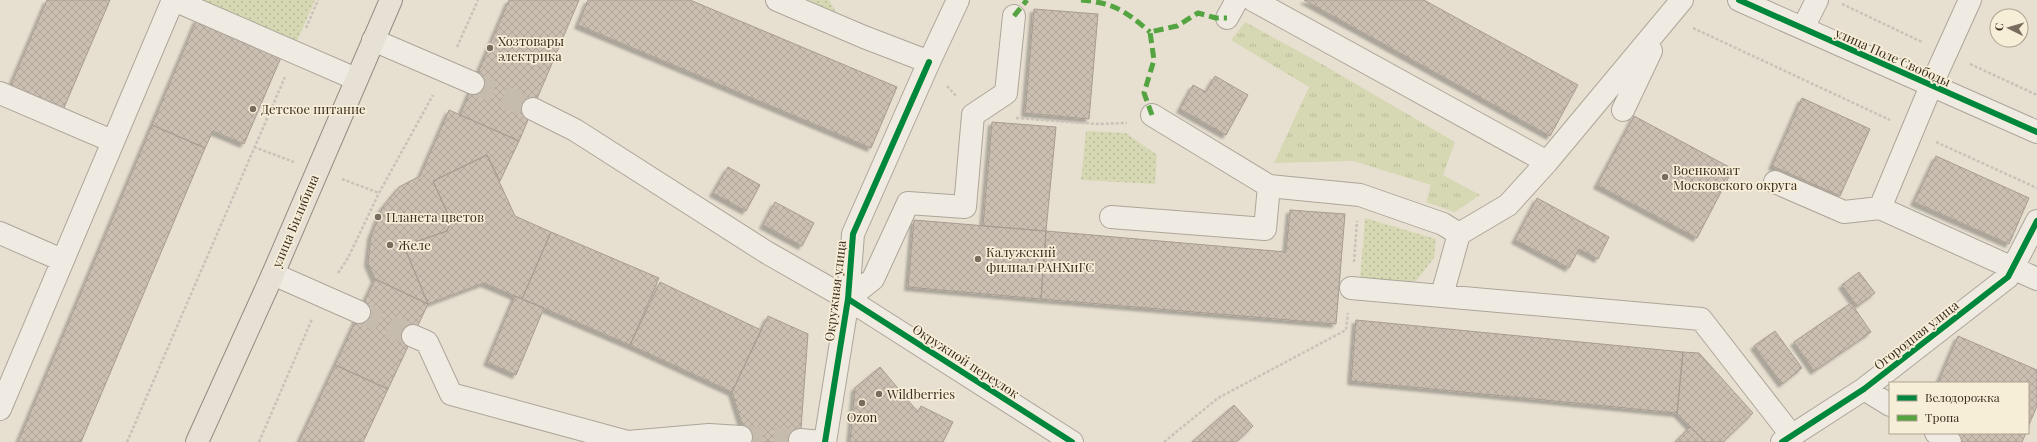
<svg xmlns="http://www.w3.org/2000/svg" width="2037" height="442" font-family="'Playfair Display',serif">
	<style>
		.grass { fill: url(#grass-tufts) }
		.park { fill: url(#park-dots) }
		.building { fill: url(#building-cross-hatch); stroke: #a89c90; filter: url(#shadow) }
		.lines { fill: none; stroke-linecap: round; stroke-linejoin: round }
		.minor-tunnel { stroke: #c5bcae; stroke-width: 22; stroke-dasharray: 22 11; stroke-linecap: butt }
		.minor-casing { stroke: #ada599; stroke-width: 24 }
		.major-casing { stroke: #928b80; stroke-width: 24 }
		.path { stroke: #c8c2b9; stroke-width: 2.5; stroke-dasharray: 3 2; stroke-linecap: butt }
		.minor { stroke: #efebe3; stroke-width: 22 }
		.major { stroke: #e6e1d4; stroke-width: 22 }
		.quiet { stroke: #54a441; stroke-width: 5; stroke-dasharray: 10 5; stroke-linecap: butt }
		.cycleway-casing { stroke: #f7eed8; stroke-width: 8 }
		.cycleway { stroke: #00873e; stroke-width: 6 }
		.poi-dot { fill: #786c5e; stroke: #f7eed8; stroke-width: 1.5 }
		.labels { text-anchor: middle; stroke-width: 3.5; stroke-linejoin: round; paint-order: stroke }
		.poi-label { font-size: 13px; fill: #3d2e20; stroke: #f7eed8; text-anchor: start }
		.street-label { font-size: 13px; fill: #3d2e20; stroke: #f7eed8 }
	</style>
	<defs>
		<pattern id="grass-tufts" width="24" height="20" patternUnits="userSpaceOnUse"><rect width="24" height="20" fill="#d6d7b3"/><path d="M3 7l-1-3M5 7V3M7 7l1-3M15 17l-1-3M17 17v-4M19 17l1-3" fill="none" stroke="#b9b99a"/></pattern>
		<pattern id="park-dots" width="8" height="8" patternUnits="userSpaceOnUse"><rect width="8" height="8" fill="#d6d7b3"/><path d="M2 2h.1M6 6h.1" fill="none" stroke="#b9b99a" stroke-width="1.8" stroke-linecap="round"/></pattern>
		<pattern id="building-cross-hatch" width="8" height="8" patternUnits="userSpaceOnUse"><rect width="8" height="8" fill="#cbbfb2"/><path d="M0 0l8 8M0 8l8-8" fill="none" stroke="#afa499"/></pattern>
		<filter id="shadow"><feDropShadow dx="-3.5" dy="3.5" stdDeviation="1" flood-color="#0004"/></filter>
	</defs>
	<rect width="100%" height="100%" fill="#e7e0d1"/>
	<path class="grass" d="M1245 22 1320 63 1455 142 1443 175 1480 195 1455 212 1426 202 1431 185 1353 161 1274 163 1309 87 1231 40Z"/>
	<path class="park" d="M202 0H315L297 41Z
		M806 0H829L836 12Z
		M1086 131 1126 133 1157 155 1155 184 1081 180Z
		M1365 218 1436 239 1434 258 1416 281 1396 285 1360 281Z"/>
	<path class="building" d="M47 0H110L63 110 10 87Z
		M509 0H579L519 141 460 115Z
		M588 0H690L897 87 871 148 578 25Z
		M1304 0H1424L1578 85 1550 136Z
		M1034 9 1098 14 1089 119 1025 113Z
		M197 19 282 55 244 144 213 131 205 148 152 125Z
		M1215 76 1248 95 1226 135 1180 109 1193 85 1206 92Z
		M1802 98 1870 129 1840 196 1772 166Z
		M449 110 519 141 500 181 487 155 433 181 451 221 447 231 404 246 428 304 375 279 368 263 371 236 382 208 399 187 420 176Z
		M1634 116 1733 169 1697 238 1597 185Z
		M992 122 1056 127 1046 231 983 226Z
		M152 125 205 148 81 442H18Z
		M487 155 515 216 551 232 522 299 484 283 428 304 404 246 447 231 451 221 433 181Z
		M1936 156 2029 198 2009 244 1914 202Z
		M728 167 760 185 746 211 713 193Z
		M1537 198 1609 237 1598 259 1579 249 1569 268 1515 240Z
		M775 202 814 223 802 246 763 225Z
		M1290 210 1345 214 1336 324 1041 299 1046 231 1286 252Z
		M914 220 1046 231 1041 299 908 287Z
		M551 232 659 278 630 345 522 299Z
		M1859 272 1875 293 1857 306 1842 285Z
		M375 279 428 304 388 389 335 365Z
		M660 282 761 330 732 392 630 345Z
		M515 296 544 308 516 375 487 362Z
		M1851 303 1871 332 1814 371 1794 342Z
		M768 316 808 334 800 442H741L742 424 732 392Z
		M1356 320 1683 352 1677 413 1351 381Z
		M1775 331 1802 368 1782 384 1754 346Z
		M1958 336 2037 370V406L2028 427V383H1938Z
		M1683 352 1699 353 1753 413 1723 442H1705L1677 413Z
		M335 365 388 389 363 442H299Z
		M880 367 918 412 921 406 953 422 943 442H850L855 388Z
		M1234 405 1253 426 1236 442H1192Z
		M1690 427 1705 442H1675Z
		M1959 433H2026L2022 442H1964L1956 439Z"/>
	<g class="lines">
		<path class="minor-tunnel" d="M473 83 533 109
			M359 312 413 336
			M741 437 800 440"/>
		<defs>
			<path id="minor" d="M174 0 356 79
				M777 0 864 37 929 62 958 0
				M1253 0 1547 162
				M1739 0 2037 132
				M1970 0 1931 86 1880 208 2037 279
				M1227 18 1237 0
				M1803 28 1817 0
				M373 40 473 83
				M0 93 112 141
				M533 109 575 130 766 252 848 299 1072 442
				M1623 110 1651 51
				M1152 115 1269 186
				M1775 182 1844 212 1880 208
				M1111 217 1265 229 1269 186 1360 195 1443 224 1459 234
				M0 233 62 260
				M273 274 359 312
				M1351 288 1701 319 1792 436
				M1442 295 1459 234 1508 205 1547 162 1682 0
				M848 299 873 279 908 203 965 207 973 115 1006 93 1014 16
				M413 336 427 342 451 394 628 442 709 435V442
				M1864 389 1890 405
				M0 409 173 0
				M1936 433 1950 442
				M709 435 741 437
				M800 440 821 442
				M825 442 848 299 853 234 929 62
				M1782 442 1864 389 2008 277 2037 221"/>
			<path id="major" d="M197 442 273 274 391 0"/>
		</defs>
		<use href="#minor" class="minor-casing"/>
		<use href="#major" class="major-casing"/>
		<path class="path" d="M1842 4 1922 42
			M306 28 318 0
			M1693 28 1890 120
			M457 47 478 0
			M1970 64 2037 95
			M947 86 956 96
			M1016 118 1098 124 1127 123
			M1936 142 2037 188
			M254 147 294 162
			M342 179 379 193
			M1354 262 1357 221
			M338 273 348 258 379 193 433 95
			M127 442 285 77
			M259 442 312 319
			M1164 442 1218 398 1346 330 1348 313"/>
		<use href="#minor" class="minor"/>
		<use href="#major" class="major"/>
		<path class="quiet" d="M1081 0C1115 3 1125 11 1150 32
			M1014 16 1027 0
			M1152 115 1144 93 1154 60 1150 32 1177 26 1198 13 1216 18H1227"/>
		<defs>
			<path id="cycleway" d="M1739 0 2037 132
				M848 299 1072 442
				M825 442 848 299 853 234 929 62
				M1782 442 1864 389 2008 277 2037 221"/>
		</defs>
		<use href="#cycleway" class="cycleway-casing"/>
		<use href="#cycleway" class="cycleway"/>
	</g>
	<g class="poi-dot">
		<circle cx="490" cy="48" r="4"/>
		<circle cx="253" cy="109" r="4"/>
		<circle cx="1665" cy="177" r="4"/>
		<circle cx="378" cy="217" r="4"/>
		<circle cx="390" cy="245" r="4"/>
		<circle cx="978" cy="259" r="4"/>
		<circle cx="879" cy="394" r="4"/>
		<circle cx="862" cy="403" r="4"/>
	</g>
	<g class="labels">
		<g class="poi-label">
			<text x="498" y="46">Хозтовары<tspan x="498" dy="15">электрика</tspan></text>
			<text x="261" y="114">Детское питание</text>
			<text x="1673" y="175">Военкомат<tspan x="1673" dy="15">Московского округа</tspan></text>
			<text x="386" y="222">Планета цветов</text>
			<text x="398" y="250">Желе</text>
			<text x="986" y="257">Калужский<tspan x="986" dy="15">филиал РАНХиГС</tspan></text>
			<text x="887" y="399">Wildberries</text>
			<text x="862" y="422" text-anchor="middle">Ozon</text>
		</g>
		<g class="street-label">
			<text transform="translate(1893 57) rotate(24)" y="5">улица Поле Свободы</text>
			<text transform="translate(295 221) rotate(-67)" y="5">улица Билибина</text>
			<text transform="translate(835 291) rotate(-83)" y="5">Окружная улица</text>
			<text transform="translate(1916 335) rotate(-38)" y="5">Огородная улица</text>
			<text transform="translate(966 361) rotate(33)" y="5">Окружной переулок</text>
		</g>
	</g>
	<rect x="1889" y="382" width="140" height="52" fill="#f7eed8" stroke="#ada18e"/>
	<rect x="1897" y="395" width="20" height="6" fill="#00873e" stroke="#ada18e"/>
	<text x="1925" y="402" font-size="12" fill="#3d2e20">Велодорожка</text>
	<rect x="1897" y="415" width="20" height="6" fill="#54a441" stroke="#ada18e"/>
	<text x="1925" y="422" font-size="12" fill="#3d2e20">Тропа</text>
	<g transform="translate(2009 28) rotate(275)"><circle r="19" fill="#f7eed8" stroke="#ada18e"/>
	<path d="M0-3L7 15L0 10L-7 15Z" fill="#786c5e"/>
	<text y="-6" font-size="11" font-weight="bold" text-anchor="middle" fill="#3d2e20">С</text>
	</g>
</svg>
